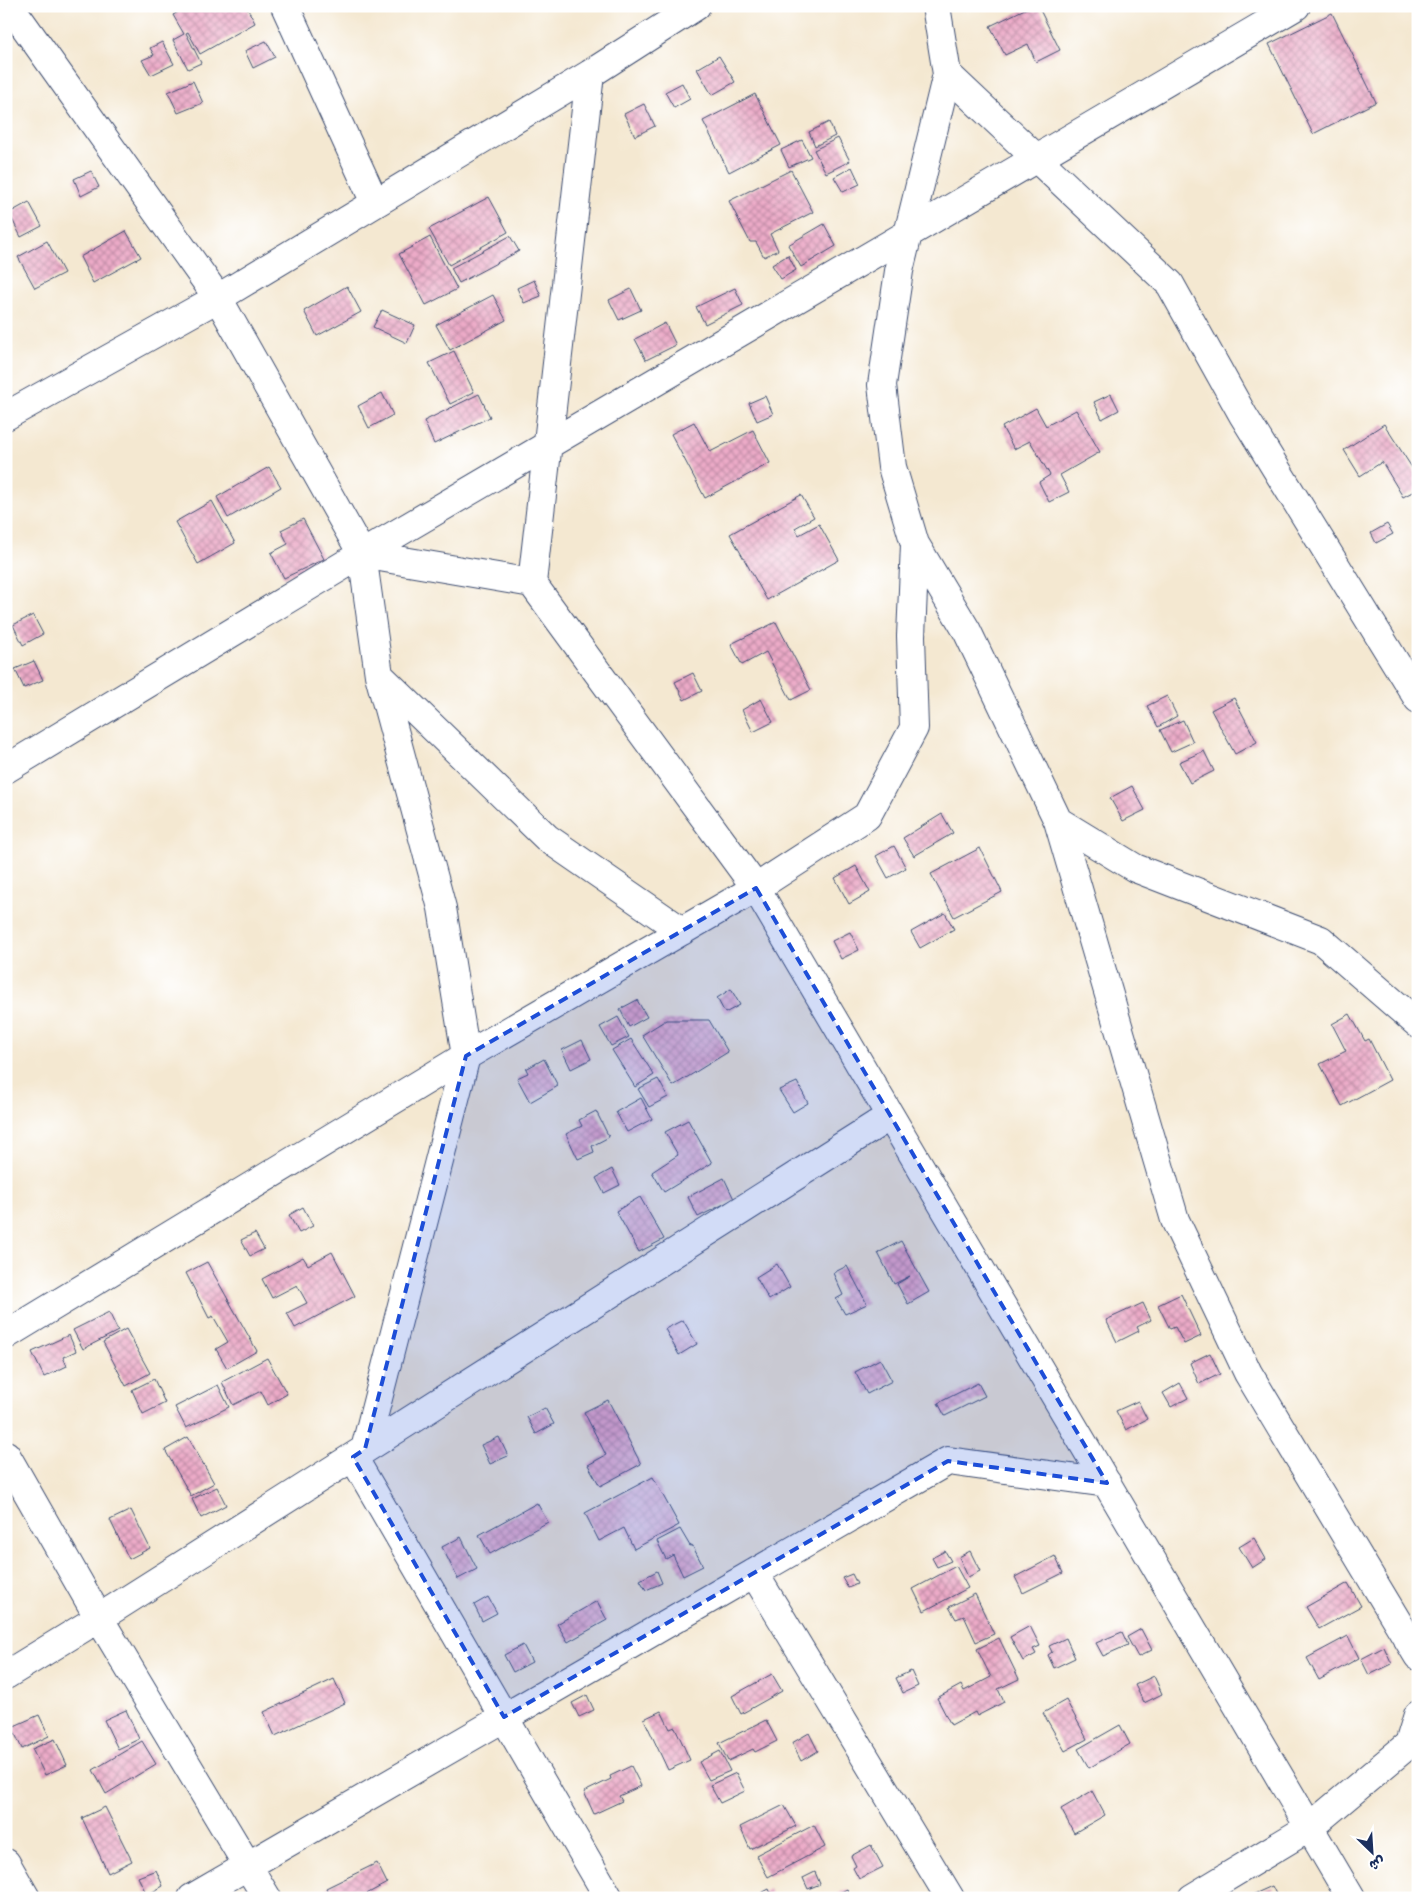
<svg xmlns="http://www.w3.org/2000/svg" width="1424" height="1904" font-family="'Patrick Hand','Playpen Sans Arabic',sans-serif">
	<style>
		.building { fill: url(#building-cross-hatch) }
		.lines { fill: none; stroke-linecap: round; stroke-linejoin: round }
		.minor-casing { stroke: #3c4b6f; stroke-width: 30 }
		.minor { stroke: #fff; stroke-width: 28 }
		.marked { fill: #1d4ed8; fill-opacity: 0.2; stroke: #1d4ed8; stroke-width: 4; stroke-dasharray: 10 6; stroke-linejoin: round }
	</style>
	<defs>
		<pattern id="building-cross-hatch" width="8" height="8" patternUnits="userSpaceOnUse" patternTransform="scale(1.25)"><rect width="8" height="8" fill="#ecaac7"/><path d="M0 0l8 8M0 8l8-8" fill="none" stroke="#be8ba5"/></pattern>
	</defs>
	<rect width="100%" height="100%" fill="#fff"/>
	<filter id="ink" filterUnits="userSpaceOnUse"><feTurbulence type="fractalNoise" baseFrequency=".02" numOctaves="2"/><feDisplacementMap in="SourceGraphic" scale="10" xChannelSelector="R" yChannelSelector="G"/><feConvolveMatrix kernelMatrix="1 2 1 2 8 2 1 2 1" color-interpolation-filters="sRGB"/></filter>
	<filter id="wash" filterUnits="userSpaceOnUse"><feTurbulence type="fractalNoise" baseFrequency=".0096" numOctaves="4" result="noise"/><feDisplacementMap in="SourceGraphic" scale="20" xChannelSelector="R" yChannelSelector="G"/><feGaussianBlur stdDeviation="1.12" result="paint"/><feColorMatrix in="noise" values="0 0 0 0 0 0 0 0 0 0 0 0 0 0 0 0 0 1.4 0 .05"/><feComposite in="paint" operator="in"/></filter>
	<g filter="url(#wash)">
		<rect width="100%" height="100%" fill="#f4e8d1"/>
		<g id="blocks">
			<path class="building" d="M188 6H246L255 23 200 54 188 32 186 33 201 63 188 69 173 40 184 34 173 15Z
				M1031 6H1038L1060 50 1036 62 1028 44 1005 55 990 26Z
				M1332 13 1376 102 1313 134 1269 44Z
				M266 41 275 57 253 68 245 51Z
				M162 42 174 64 151 75 142 60 154 55 150 48Z
				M719 56 735 82 712 95 697 69Z
				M193 81 203 103 178 113 168 92Z
				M682 83 690 99 674 108 665 92Z
				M755 94 781 145 729 172 703 121Z
				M644 104 655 126 635 136 624 114Z
				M829 122 835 136 815 146 809 132Z
				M838 138 850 161 826 173 814 150Z
				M802 140 811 157 789 167 781 150Z
				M852 167 860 184 843 192 834 177Z
				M791 170 813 212 770 234 778 250 764 257 756 242H750L729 201Z
				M91 171 99 187 81 196 74 179Z
				M489 197 508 232 449 265 429 229Z
				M29 202 42 226 21 237 9 213Z
				M824 224 836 246 801 267 788 245Z
				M126 231 141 257 93 283 80 257Z
				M510 236 519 251 459 283 451 268Z
				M430 237 457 289 426 305 399 254Z
				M47 241 64 273 35 288 18 257Z
				M788 255 796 270 781 279 772 265Z
				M534 280 541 296 524 303 517 288Z
				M347 286 361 312 317 336 304 311Z
				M735 288 743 305 705 324 696 307Z
				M631 289 641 310 619 320 609 300Z
				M493 295 506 320 450 350 436 325Z
				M382 310 415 325 407 343 373 327Z
				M665 323 676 345 646 360 635 339Z
				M454 351 474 392 450 404 429 363Z
				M382 393 393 415 369 428 358 406Z
				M479 394 490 417 434 444 424 421Z
				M1111 394 1119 410 1102 419 1094 402Z
				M765 396 773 414 757 421 749 403Z
				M1036 408 1046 426 1076 410 1100 452 1060 475 1069 492 1049 502 1039 482 1050 475 1030 441 1014 449 1002 427Z
				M694 422 710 452 753 430 770 463 705 498 671 434Z
				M1384 424 1418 477V489L1403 497 1382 462 1360 476 1344 450Z
				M269 467 281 487 228 518 217 497Z
				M801 495 814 517 795 528 799 535 819 524 839 560 767 600 730 534Z
				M212 501 235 543 198 564 175 522Z
				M303 519 324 559 284 578 271 553 288 544 281 530Z
				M1387 524 1393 534 1376 543 1371 533Z
				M33 615 43 634 23 645 13 625Z
				M776 622 811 690 791 700 766 652 742 665 731 644Z
				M34 661 43 680 24 688 15 669Z
				M693 673 702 691 684 700 675 682Z
				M1167 696 1177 716 1158 727 1147 706Z
				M1234 698 1257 742 1235 754 1211 710Z
				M761 699 773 722 753 732 742 710Z
				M1183 720 1193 742 1171 752 1160 730Z
				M1204 751 1214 771 1190 783 1179 762Z
				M1132 786 1145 810 1123 821 1110 798Z
				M942 814 953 833 914 856 903 838Z
				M894 846 906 868 888 878 876 856Z
				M980 848 1002 892 954 917 931 874Z
				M856 866 870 892 849 904 835 878Z
				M945 913 954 929 920 948 911 932Z
				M850 932 859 950 841 959 832 941Z
				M731 989 740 1005 725 1013 717 998Z
				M637 1000 647 1017 629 1027 620 1009Z
				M1350 1014 1365 1041 1369 1039 1390 1080 1342 1106 1320 1064 1346 1051 1332 1024Z
				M618 1017 629 1037 611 1046 600 1027Z
				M666 1020H709L728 1052 673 1086 642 1035Z
				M631 1039 654 1075 635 1087 612 1050Z
				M582 1040 591 1059 571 1069 562 1050Z
				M544 1059 558 1086 530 1102 517 1078 528 1073 526 1069Z
				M658 1079 668 1097 649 1107 638 1089Z
				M797 1082 808 1103 793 1112 779 1090Z
				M641 1098 652 1119 627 1132 616 1112Z
				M596 1111 609 1137 592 1146 594 1152 578 1159 566 1134 582 1126 579 1120Z
				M688 1120 712 1163 664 1192 652 1172 678 1155 665 1132Z
				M612 1169 620 1185 604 1193 596 1178Z
				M724 1178 734 1199 698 1217 688 1197Z
				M640 1197 664 1239 639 1252 616 1211Z
				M303 1207 313 1226 299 1233 289 1215Z
				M255 1233 264 1249 250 1256 241 1240Z
				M901 1241 929 1292 908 1304 897 1284 910 1276 894 1284 878 1253Z
				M332 1252 355 1296 295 1328 287 1313 307 1303 297 1285 272 1298 262 1279 303 1257 308 1265Z
				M207 1262 257 1351 227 1368 216 1349 228 1342 213 1316 209 1318 186 1273Z
				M777 1264 790 1287 769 1300 756 1277Z
				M847 1266 867 1304 845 1314 836 1299 843 1295 833 1273Z
				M1181 1294 1201 1336 1184 1344 1175 1327 1170 1329 1158 1305Z
				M1143 1303 1151 1320 1137 1327 1139 1331 1117 1342 1106 1320Z
				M109 1312 118 1331 83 1349 73 1330Z
				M683 1320 697 1344 679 1355 665 1329Z
				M126 1329 150 1373 126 1386 103 1342Z
				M69 1335 76 1351 63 1357 67 1366 44 1377 32 1352Z
				M1210 1353 1220 1374 1199 1384 1190 1363Z
				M267 1358 287 1394 268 1405 261 1391 233 1405 222 1382Z
				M880 1359 892 1381 867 1394 855 1372Z
				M154 1379 165 1403 143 1414 132 1390Z
				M978 1383 985 1396 945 1416 938 1403Z
				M1180 1383 1188 1398 1171 1407 1163 1393Z
				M218 1385 229 1407 186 1428 175 1407Z
				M608 1400 641 1464 600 1486 588 1465 606 1455 584 1412Z
				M1138 1401 1147 1419 1126 1430 1116 1411Z
				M545 1408 554 1424 536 1434 527 1417Z
				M188 1437 214 1483 191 1496 165 1450Z
				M499 1437 508 1456 490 1464 481 1445Z
				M653 1477 679 1525 634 1549 624 1528 599 1541 585 1513Z
				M217 1487 226 1505 201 1518 192 1499Z
				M537 1503 548 1522 490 1554 479 1535Z
				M131 1510 150 1548 129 1559 110 1520Z
				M680 1529 690 1546 692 1545 703 1566 683 1576 673 1555 666 1559 657 1541Z
				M461 1537 477 1569 458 1579 442 1547Z
				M1254 1538 1266 1559 1252 1568 1239 1547Z
				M945 1551 951 1561 937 1567 932 1558Z
				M970 1551 980 1571 968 1577 959 1557Z
				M1055 1556 1063 1573 1023 1593 1015 1577Z
				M956 1566 968 1588 924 1611 913 1589Z
				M657 1571 662 1583 646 1590 640 1580Z
				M852 1574 857 1584 848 1588 842 1578Z
				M1348 1583 1361 1606 1319 1629 1306 1607Z
				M975 1594 994 1634 976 1642 964 1616 956 1619 949 1607Z
				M488 1597 497 1613 482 1621 474 1605Z
				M597 1601 607 1620 568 1642 557 1624Z
				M1030 1626 1040 1646 1033 1649 1036 1654 1023 1661 1010 1637Z
				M1141 1629 1152 1650 1138 1657 1127 1637Z
				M1122 1632 1128 1645 1103 1656 1096 1643Z
				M1348 1636 1359 1658 1319 1680 1307 1658Z
				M999 1638 1019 1679 998 1689 1004 1702 977 1716 975 1712 951 1725 937 1698 961 1685 964 1691 991 1677 977 1649Z
				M1066 1638 1075 1658 1054 1668 1048 1655 1052 1652 1049 1646Z
				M523 1645 532 1662 513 1672 504 1655Z
				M1384 1647 1392 1664 1369 1675 1361 1659Z
				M911 1671 918 1686 903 1693 896 1678Z
				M772 1674 782 1691 741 1714 732 1696Z
				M1154 1676 1162 1694 1144 1703 1135 1685Z
				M334 1679 345 1703 275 1736 264 1712Z
				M587 1695 594 1710 579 1717 572 1703Z
				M1066 1700 1087 1739 1065 1751 1043 1713Z
				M126 1710 139 1739 118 1749 104 1720Z
				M661 1711 670 1729 675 1727 690 1760 668 1770 644 1719Z
				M39 1715 49 1736 22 1749 12 1727Z
				M766 1720 777 1741 755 1752 753 1749 728 1761 719 1743Z
				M1120 1725 1130 1744 1089 1768 1078 1749Z
				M809 1733 818 1751 801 1761 792 1743Z
				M55 1739 67 1765 45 1775 32 1749Z
				M142 1741 156 1764 106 1794 93 1770Z
				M720 1751 730 1771 709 1780 699 1762Z
				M631 1766 641 1786 619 1796 622 1801 594 1814 584 1792 611 1779 610 1776Z
				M736 1773 745 1791 720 1803 710 1785Z
				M1092 1791 1105 1815 1074 1833 1061 1809Z
				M784 1805 796 1826 750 1849 740 1827Z
				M105 1807 132 1861 108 1873 82 1818Z
				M814 1825 825 1847 768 1877 756 1855Z
				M871 1845 883 1867 859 1879 853 1868 856 1866 851 1856Z
				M377 1863 387 1883 359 1898H331L326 1888Z
				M156 1870 163 1886 147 1895 138 1877Z
				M815 1872 820 1884 808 1889 803 1878Z
				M1272 1886 1278 1898H1253L1252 1895Z
				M769 1889 773 1898H752Z
				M847 1889 851 1898H830Z"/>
		</g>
	</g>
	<g filter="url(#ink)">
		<use href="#blocks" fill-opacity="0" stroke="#3c4b6f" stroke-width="1"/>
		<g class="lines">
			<defs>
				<path id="minor" d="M10 6 218 298 362 554 379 675 442 908 466 1056 365 1449
					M285 6 375 203
					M936 6 947 74 1170 284 1243 415 1418 699
					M947 74 899 271 882 385 892 467 915 544 967 631 1058 821 1175 1220 1248 1373 1418 1656
					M6 416 218 298 590 74 696 6
					M362 554 532 583 756 888 1351 1898
					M532 583 590 74
					M379 675 547 838 682 931
					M6 769 362 554 1296 6
					M1058 821 1135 868 1321 940 1418 1024
					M6 1335 466 1056 756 888 867 816 914 728 911 636 915 544
					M6 1455 99 1618 267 1898
					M353 1457 609 1898
					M754 1573 950 1898
					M6 1675 99 1618 890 1116
					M6 1863 26 1898
					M192 1898 948 1461 1107 1483
					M1192 1898 1310 1827 1409 1744 1418 1715"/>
			</defs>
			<use href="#minor" class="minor-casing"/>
			<use href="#minor" class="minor"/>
		</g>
	</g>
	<path class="marked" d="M756 888 1107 1483 948 1461 504 1717 353 1457 365 1449 466 1056Z"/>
	<rect width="1424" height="1904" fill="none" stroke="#fff" stroke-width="25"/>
	<g transform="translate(1372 1852) rotate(155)" stroke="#ffffff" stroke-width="4" paint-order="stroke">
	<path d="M0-4L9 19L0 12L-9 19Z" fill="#1b2f5e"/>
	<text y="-8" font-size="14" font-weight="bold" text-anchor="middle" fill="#1b2f5e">ش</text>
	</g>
</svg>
